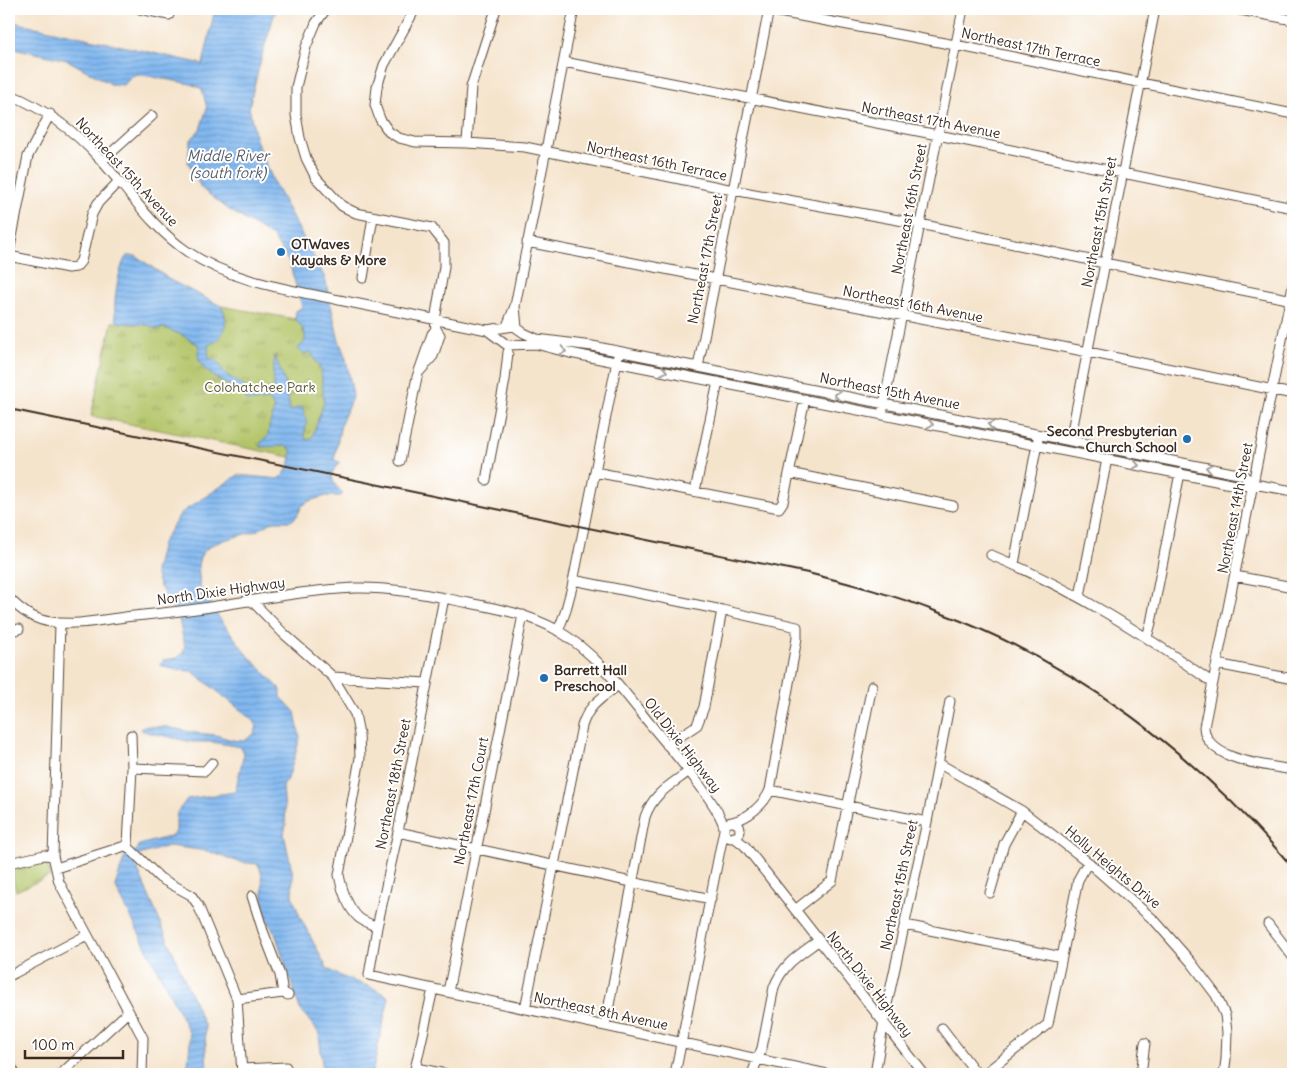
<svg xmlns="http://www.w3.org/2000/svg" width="1302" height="1083" font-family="Delius,sans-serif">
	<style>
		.grass { fill: url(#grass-tufts); stroke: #777742 }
		.water { fill: url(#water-rules); stroke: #5e7187 }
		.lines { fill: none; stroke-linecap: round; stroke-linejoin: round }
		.minor-casing { stroke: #574638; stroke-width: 11 }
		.minor { stroke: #fff; stroke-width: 9 }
		.rail { stroke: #3b2a1e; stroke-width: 2 }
		.oneway { stroke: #a79f9a }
		.poi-dot { fill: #1f6fb2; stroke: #fff; stroke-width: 2 }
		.labels { text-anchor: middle; stroke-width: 4; stroke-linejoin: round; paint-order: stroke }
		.street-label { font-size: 14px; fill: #3b2a1e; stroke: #fff }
		.poi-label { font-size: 14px; font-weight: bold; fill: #3b2a1e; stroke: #fff; text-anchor: start }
		.park-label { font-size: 14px; fill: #5f5834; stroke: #fff }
		.water-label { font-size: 15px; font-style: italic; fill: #545c68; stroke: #fff }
	</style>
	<defs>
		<pattern id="grass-tufts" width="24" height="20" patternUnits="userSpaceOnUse" patternTransform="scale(1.25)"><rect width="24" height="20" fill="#b3c467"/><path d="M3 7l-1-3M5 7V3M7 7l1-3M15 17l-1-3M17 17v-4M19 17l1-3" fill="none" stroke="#939f54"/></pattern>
		<pattern id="water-rules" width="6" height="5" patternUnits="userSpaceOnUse" patternTransform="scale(1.25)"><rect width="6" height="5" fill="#81b8f0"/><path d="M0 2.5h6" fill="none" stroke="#6b96c2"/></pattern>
	</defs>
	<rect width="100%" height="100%" fill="#fff"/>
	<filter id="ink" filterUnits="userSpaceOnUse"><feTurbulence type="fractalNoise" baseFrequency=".02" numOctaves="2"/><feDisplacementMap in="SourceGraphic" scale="10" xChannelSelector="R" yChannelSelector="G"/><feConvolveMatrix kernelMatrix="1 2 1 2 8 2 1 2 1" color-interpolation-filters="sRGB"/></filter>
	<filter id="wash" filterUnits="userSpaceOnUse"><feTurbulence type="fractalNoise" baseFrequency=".0096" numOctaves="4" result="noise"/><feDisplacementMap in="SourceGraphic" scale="20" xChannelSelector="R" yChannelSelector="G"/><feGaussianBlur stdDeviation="1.12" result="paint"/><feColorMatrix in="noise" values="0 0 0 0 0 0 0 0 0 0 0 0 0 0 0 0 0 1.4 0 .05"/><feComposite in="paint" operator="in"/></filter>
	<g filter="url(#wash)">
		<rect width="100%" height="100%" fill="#f5e4cc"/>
		<path class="grass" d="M221 306 295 319 301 325 325 376 331 404 317 443 295 458 91 416 112 322 148 325 156 329 164 328 180 334 200 345 224 331C225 322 227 314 221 306Z
			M43 859 48 866 50 876 16 891 11 866Z"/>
		<path class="water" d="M215 9H276L262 55 249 107 256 140 275 185 325 278 338 337 346 359 353 395 341 424 334 460 340 462C339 465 336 466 335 468 328 478 336 487 343 493L341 496H326L309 501 302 506 297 516 291 521H274L256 531 224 540 212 545 205 550 200 557 198 565 200 587 218 616 246 653 281 690V697L295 712 300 738 288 779 283 786 286 825 284 834 293 875 292 895 300 917 327 968C345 982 370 983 389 997L372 1074H323L319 1033 300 1009 275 933C269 925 265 914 264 904 261 890 265 877 258 864L239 862 207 851 170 846 142 854 134 861 205 1027 207 1074H187L190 1042 189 1032 115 886 124 859 126 856H129L138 849 139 845 172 836 176 831V820L177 813 187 799 235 792 244 753 241 747 211 742H192L147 732 141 730 144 726 167 727 195 733 216 735 232 740 244 741 254 734 257 726 253 720 192 671 176 670 159 665 164 660 177 658 183 653 185 647 179 619 159 585 155 572 162 543 181 513 238 475 279 479C288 471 292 462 291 449L285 446 260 447 261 442 268 436C268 425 273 418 274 408L269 400 248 401C234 381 191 377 199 345L180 334 164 328 156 329 148 325 120 323 116 320C112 305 118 274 124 260L127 256H136L172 281 221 306C231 319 224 341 208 345L209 358C217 360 221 364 223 372L255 394 264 395 267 389 274 390 273 372 275 355 287 389 290 411 302 406 307 423 304 434 306 440 312 438 324 402 321 370 310 351 305 354 301 352 298 348C311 340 304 328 295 319L296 311 302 307 289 262 273 237 228 209 201 188 188 162 190 141 200 129 207 108 202 89 191 84 137 74 132 76 124 85 111 84 67 60 9 47V21L203 64Z"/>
	</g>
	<g filter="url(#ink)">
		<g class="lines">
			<defs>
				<path id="minor" d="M140 9 169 15
					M326 9 316 23 306 47 296 87V115L300 138 306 158 316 178 342 206 356 213 432 228 444 243V267L435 320 436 329 440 335 433 356 420 371
					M415 9 384 65 377 87 375 105 380 119 389 132 399 138 415 142 467 143 525 147 733 190 920 224 1104 263 1293 300
					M763 9 955 45 1293 114
					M1235 9 1293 20
					M564 62 938 135 1293 208
					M9 94C45 109 74 130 100 159 129 191 152 228 188 252 233 282 287 289 339 300 388 310 437 320 487 330L514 326 524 333 537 339 592 346 1243 475 1254 484
					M467 143 471 87 496 9
					M102 161 152 116
					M527 242 1088 352 1293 394
					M9 252 28 156 50 114
					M9 256 68 268 76 267 81 261 92 214 98 203 118 182
					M363 278 373 217
					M1293 285 1204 727C1206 761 1267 765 1293 770
					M515 306 574 9
					M507 326 515 306 517 328
					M487 330 507 345 536 344 570 353 1241 486 1254 484 1293 491
					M698 367 769 9
					M883 409 963 9
					M1070 441 1155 9
					M400 461 417 377 432 334 436 329
					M595 472 779 508 783 502 805 399
					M789 473 953 506
					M486 480 505 380 508 352
					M695 491 718 382
					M991 555C1073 589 1141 632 1213 683
					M1014 564 1038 439
					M1235 576 1293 587
					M573 580 722 610 797 627V638L770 790C764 805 748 818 732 822
					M1080 596 1107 459
					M9 598C20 610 35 620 51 622 75 626 101 620 125 617 155 614 186 611 216 606 262 599 308 590 355 588 388 587 422 593 454 600 489 607 525 612 557 630 596 653 622 689 650 724 666 743 721 806 724 828
					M444 598 398 832 377 927 369 975 827 1074
					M251 600 283 633 333 677 355 714 359 734 360 758 339 875C342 890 347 907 359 918 364 922 371 924 377 927
					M60 624 53 856 59 882 143 1038 142 1074
					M9 631 19 629
					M558 631 565 613 572 587 618 356
					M1147 637 1151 623 1180 473
					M1217 664 1293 679
					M333 677 426 683
					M667 745 697 725 704 707 722 610
					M938 763 1022 811 1088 862 1155 921 1191 962 1216 995 1225 1015 1227 1032 1226 1059 1224 1074
					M132 768 205 771 212 763
					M770 790 927 822
					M724 830a8 8 0 1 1 16 0a8 8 0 1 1-16 0Z
					M398 832 711 899
					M734 837 745 846 924 1074
					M128 845 129 848 160 878 191 895 198 905 237 999 242 1074
					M128 845 132 768 131 735
					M9 863 44 855 53 856
					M56 868 128 845
					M990 893 1004 844 1022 811
					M252 896 263 931 280 975 283 993
					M795 910 832 881 872 686
					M1268 924 1293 957
					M905 925 1062 957
					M9 976 87 935
					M448 992 523 615
					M237 999 283 993 288 995
					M525 1009 582 726C589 704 601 699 618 685
					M605 1026 645 817C653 794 669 786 688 772
					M942 1028 977 1074
					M9 1062 15 1074
					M416 1068 446 1074
					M242 1069 286 1067
					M61 1074 128 1012
					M414 1074 433 989
					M675 1074 724 830
					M752 1074 762 1048 774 987C783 964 799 955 818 941
					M875 1074 886 1009 927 822 950 701
					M984 1074 1048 1024 1078 880 1088 862
					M1141 1074 1145 1043"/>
			</defs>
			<use href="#minor" class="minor-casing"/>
			<use href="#minor" class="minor"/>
			<path class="rail" d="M9 409 808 573C851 584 894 595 935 611 1076 662 1196 754 1293 868"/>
		</g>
		<defs><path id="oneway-chevron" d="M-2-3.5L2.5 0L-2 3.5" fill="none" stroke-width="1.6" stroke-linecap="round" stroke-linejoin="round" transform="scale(1.25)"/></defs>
		<g class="oneway">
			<use href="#oneway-chevron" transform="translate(563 351) rotate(13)"/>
			<use href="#oneway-chevron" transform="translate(664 371) rotate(11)"/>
			<use href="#oneway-chevron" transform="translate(837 395) rotate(-169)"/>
			<use href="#oneway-chevron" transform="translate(930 424) rotate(11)"/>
			<use href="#oneway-chevron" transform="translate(991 425) rotate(-169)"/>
			<use href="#oneway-chevron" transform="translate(1136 465) rotate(11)"/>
			<use href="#oneway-chevron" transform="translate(1209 468) rotate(-169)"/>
		</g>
	</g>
	<g class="poi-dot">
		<circle cx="281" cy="252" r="5"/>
		<circle cx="1187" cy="439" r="5"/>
		<circle cx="544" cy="678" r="5"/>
	</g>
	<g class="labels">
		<g class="street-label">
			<text transform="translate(1031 47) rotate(12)" y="5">Northeast 17th Terrace</text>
			<text transform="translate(931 120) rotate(11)" y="5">Northeast 17th Avenue</text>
			<text transform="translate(657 161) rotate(12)" y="5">Northeast 16th Terrace</text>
			<text transform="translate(127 172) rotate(47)" y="5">Northeast 15th Avenue</text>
			<text transform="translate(909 209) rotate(-79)" y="5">Northeast 16th Street</text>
			<text transform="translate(1099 222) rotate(-79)" y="5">Northeast 15th Street</text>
			<text transform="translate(705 259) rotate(-79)" y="5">Northeast 17th Street</text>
			<text transform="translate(913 304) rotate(11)" y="5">Northeast 16th Avenue</text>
			<text transform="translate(890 391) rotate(11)" y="5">Northeast 15th Avenue</text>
			<text transform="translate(1235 508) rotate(-79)" y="5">Northeast 14th Street</text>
			<text transform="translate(221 591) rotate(-8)" y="5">North Dixie Highway</text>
			<text transform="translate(683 745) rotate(52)" y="5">Old Dixie Highway</text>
			<text transform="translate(393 784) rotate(-79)" y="5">Northeast 18th Street</text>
			<text transform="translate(471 801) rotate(-79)" y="5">Northeast 17th Court</text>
			<text transform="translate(1113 867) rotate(40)" y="5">Holly Heights Drive</text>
			<text transform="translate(899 885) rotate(-78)" y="5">Northeast 15th Street</text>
			<text transform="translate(870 984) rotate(52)" y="5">North Dixie Highway</text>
			<text transform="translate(601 1011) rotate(12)" y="5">Northeast 8th Avenue</text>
		</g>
		<g class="poi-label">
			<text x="291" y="249">OTWaves<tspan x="291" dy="16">Kayaks &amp; More</tspan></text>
			<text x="1177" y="436" text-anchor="end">Second Presbyterian<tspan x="1177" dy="16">Church School</tspan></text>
			<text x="554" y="675">Barrett Hall<tspan x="554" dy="16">Preschool</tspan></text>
		</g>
		<g class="park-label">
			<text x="260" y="392">Colohatchee Park</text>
		</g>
		<g class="water-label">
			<text x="228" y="161">Middle River<tspan x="228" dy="17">(south fork)</tspan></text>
		</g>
	</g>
	<rect width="1302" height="1083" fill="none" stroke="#fff" stroke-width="30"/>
	<path d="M25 1050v8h98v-8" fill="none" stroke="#3b2a1e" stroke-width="2.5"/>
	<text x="32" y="1050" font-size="15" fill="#3b2a1e" stroke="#ffffff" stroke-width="4" paint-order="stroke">100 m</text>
</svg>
